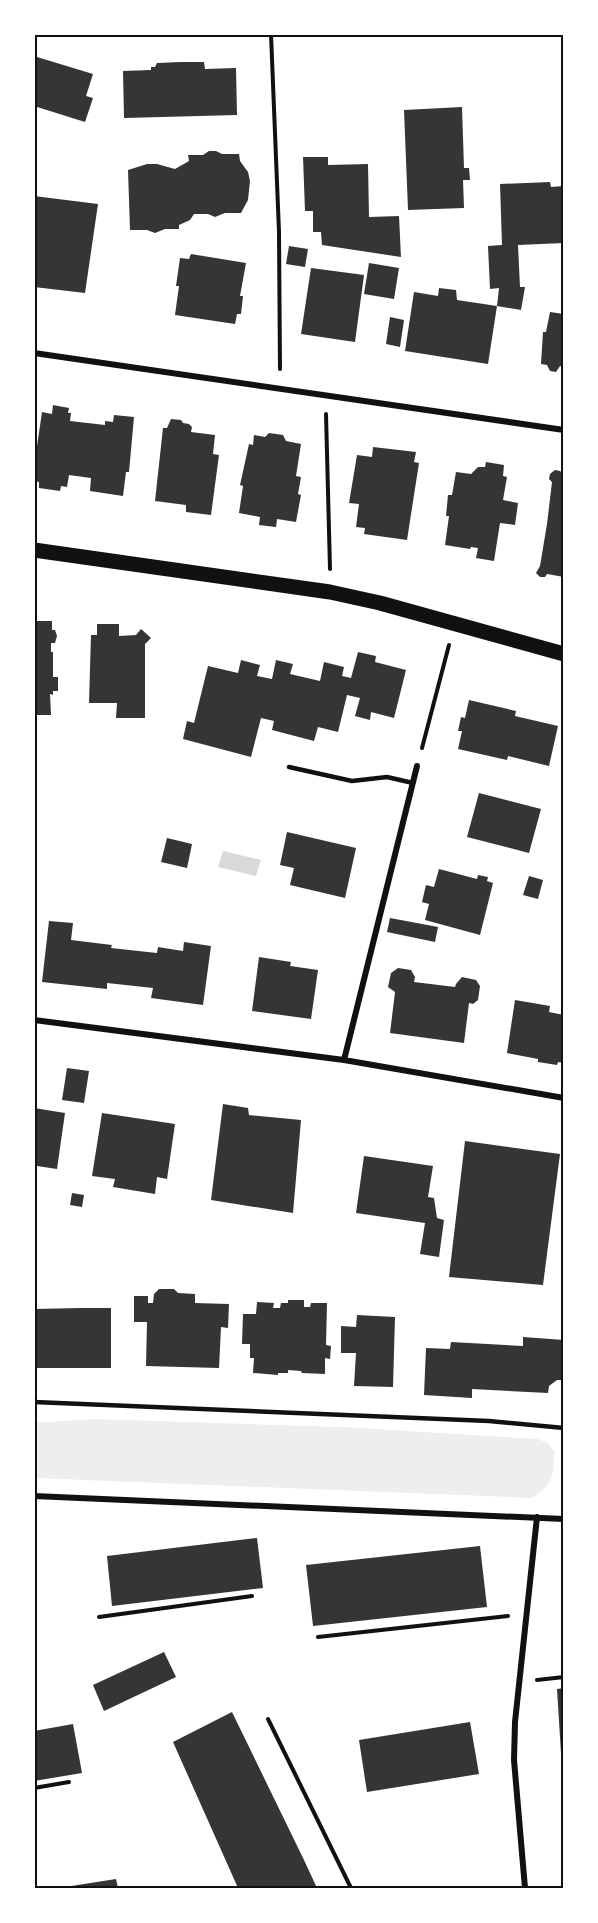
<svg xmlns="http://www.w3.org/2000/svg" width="598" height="1923" font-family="'DM Sans',sans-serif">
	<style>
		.green { fill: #eee }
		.water { fill: #d9d9d9 }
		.building { fill: #353535 }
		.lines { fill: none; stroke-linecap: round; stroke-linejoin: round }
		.path { stroke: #111; stroke-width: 4 }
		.service { stroke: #111; stroke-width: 4.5 }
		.minor { stroke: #111; stroke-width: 6 }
		.primary { stroke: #111; stroke-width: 15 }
		.neatline { fill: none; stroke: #111; stroke-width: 2 }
	</style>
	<rect width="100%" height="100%" fill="#fff"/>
	<path class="green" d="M94 1419 342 1427 538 1439 548 1443 555 1452C552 1476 555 1484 532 1498L35 1478V1423Z"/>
	<path class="water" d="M223 851 261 860 256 876 218 867Z"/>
	<path class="building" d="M37 57 93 74 86 96 93 98 85 122 34 106V65Z
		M181 62H204L205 69 236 68 237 115 124 118 123 71 151 70V67H155L157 63Z
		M462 107 464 168H469L470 180H463L464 208 408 210 404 110Z
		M209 151H216L222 154H239L240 161 248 172 250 181 248 200 241 213H225L215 217 208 214H194L190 220 179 225V229H165L155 233 147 230H130L128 170 147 164H157L175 169 189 161 188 155H203Z
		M303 157H328V165L368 164 369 217 399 216 401 257 322 245 321 232H313V211H305Z
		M550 182 551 187 564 186V243L518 245 520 287H525L521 310 497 306 499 288 490 289 488 246 502 245 500 184Z
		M34 196 98 204 85 293 34 287Z
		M289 246 308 249 305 267 286 264Z
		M191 254 246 263 240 296H243L241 314H237L235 324 175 315 179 286H176L180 258 189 259Z
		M369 263 399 268 394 299 364 294Z
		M311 268 364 275 355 342 301 334Z
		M439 288 456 290 457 300 497 306 488 364 405 351 414 292 438 296Z
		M550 312 564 314V367L560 366 556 372 550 371 547 365 541 364 543 332H546Z
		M390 317 404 320 400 347 386 344Z
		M53 405 69 408 68 413H71L70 421 105 425V421L113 422 114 415 134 417 129 472H126L123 496 90 491 91 478 69 475 67 487 61 486 60 491 39 488V482L34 481V467L42 412 52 414Z
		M171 419 181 420 183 423 189 424 192 427 191 432 215 435 213 454 219 455 211 515 186 512V505L155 501 163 428H167Z
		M269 433 283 435 286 441 301 444 296 476 301 477 298 494 301 495 296 522 277 519 276 527 259 525 260 517 239 513 243 486 240 485 249 444 253 445 254 435 265 437Z
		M373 447 416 452 414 462 419 463 407 540 364 534 365 528 356 527 359 504 349 503 357 455 372 457Z
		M486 462 504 465 503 476 507 477 503 500 518 503 515 525 500 523 494 561 476 558 478 548 471 547 470 549 445 545 449 516H446L448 495H452L456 472 471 474 478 467H485Z
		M555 470 560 471 564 475V577L547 574 545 577H540L536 573 540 566 547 524 552 482 549 479 550 474Z
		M34 621H52V630H55L57 636 55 643H51V652H53V677H58V691H53V695L50 694 51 715H34Z
		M97 624H119V636L136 635 141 629 151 638 145 644V718H116L117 703H89L91 635H97Z
		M358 652 376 656 375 662 406 670 394 718 371 712 370 720 355 716 360 698 347 695 338 732 318 727 314 741 272 730 274 721 261 718 251 757 183 739 187 721 194 723 208 666 238 673 241 660 260 665 257 676 272 679 276 660 293 664 290 674 320 681 324 662 344 667 342 676 351 678Z
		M469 700 516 711 515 716 558 726 549 766 508 756 507 760 458 749 462 731H458L461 717 465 718Z
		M479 793 541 809 529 853 467 837Z
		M287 832 356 848 345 898 290 885 294 868 280 865Z
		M167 838 192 844 187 868 161 862Z
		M439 869 477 879 478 875 488 877 487 881 493 883 480 935 425 920 429 904 422 902 426 885 434 887Z
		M529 876 543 880 538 899 523 895Z
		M390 918 438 927 435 942 387 932Z
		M49 921 73 923 71 940 112 945 111 948 157 953 158 947 183 951 184 942 211 946 203 1005 151 998 153 988 107 983V989L42 982Z
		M259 957 291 962 290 966 318 970 311 1019 252 1011Z
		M398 968 411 970 415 977 414 982 455 987 456 984 462 977 476 980 480 986 478 1000 473 1004 469 1003 464 1043 390 1033 395 992 388 987 391 973Z
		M515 1000 550 1006 549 1012 564 1015V1063L558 1062 557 1065 538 1062V1059L507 1053Z
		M67 1068 89 1071 84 1103 62 1100Z
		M223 1104 248 1108 249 1115 301 1120 293 1213 211 1200Z
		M34 1108 65 1113 57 1169 37 1166 36 1173Z
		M102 1113 175 1124 167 1179 157 1177 155 1194 113 1187 115 1179 92 1176Z
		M465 1141 560 1154 543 1285 449 1277Z
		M364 1156 433 1166 428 1197 434 1198 437 1218 444 1220 439 1257 420 1254 425 1223 356 1213Z
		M72 1193 84 1195 82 1207 70 1205Z
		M159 1289H174L178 1293 195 1294V1303L229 1304 228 1328 221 1327 219 1368 146 1366 147 1322H134V1296H148V1303H153L154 1294Z
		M288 1300H304V1307H310L311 1303H327L326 1345 331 1346 330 1359 325 1358V1374L302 1373 301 1371 288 1370V1373H278V1375L253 1373 254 1358H250V1344H242L243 1314H256L257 1302 274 1303 273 1308H280L281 1303H288Z
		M80 1308H111V1368H34V1309Z
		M357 1315 395 1317 393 1387 354 1386 356 1353H341V1326L356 1327Z
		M523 1337 564 1340V1380H557L549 1386 548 1393 472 1389V1398L424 1395 426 1348 450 1349 451 1342 523 1346Z
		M257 1538 263 1588 112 1606 107 1556Z
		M480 1546 487 1607 313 1626 306 1565Z
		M164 1652 176 1677 104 1711 93 1685Z
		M564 1688V1769H562L557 1689Z
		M232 1712 304 1860 317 1888H238L173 1742Z
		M470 1722 479 1774 367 1792 359 1740Z
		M73 1724 82 1773 34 1781V1731Z
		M116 1879 118 1888H65V1887Z"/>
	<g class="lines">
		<path class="path" d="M271 34 279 232 280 369
			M326 414 330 569
			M422 748 449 645
			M99 1617 252 1596
			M318 1637 508 1616
			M537 1680 564 1677
			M268 1719 351 1888
			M34 1788 69 1782"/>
		<path class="service" d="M289 767 352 781 387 777 413 783
			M34 1402 489 1421 564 1428"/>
		<path class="minor" d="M34 353 564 430
			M34 1020 344 1060 564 1098
			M344 1060 417 766
			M34 1496 564 1519
			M525 1888 514 1760 515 1722 537 1517"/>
		<path class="primary" d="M34 550 330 592 380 603 564 654"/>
	</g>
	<rect width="598" height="1923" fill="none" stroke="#ffffff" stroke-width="72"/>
	<rect x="36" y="36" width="526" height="1851" class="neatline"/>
</svg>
